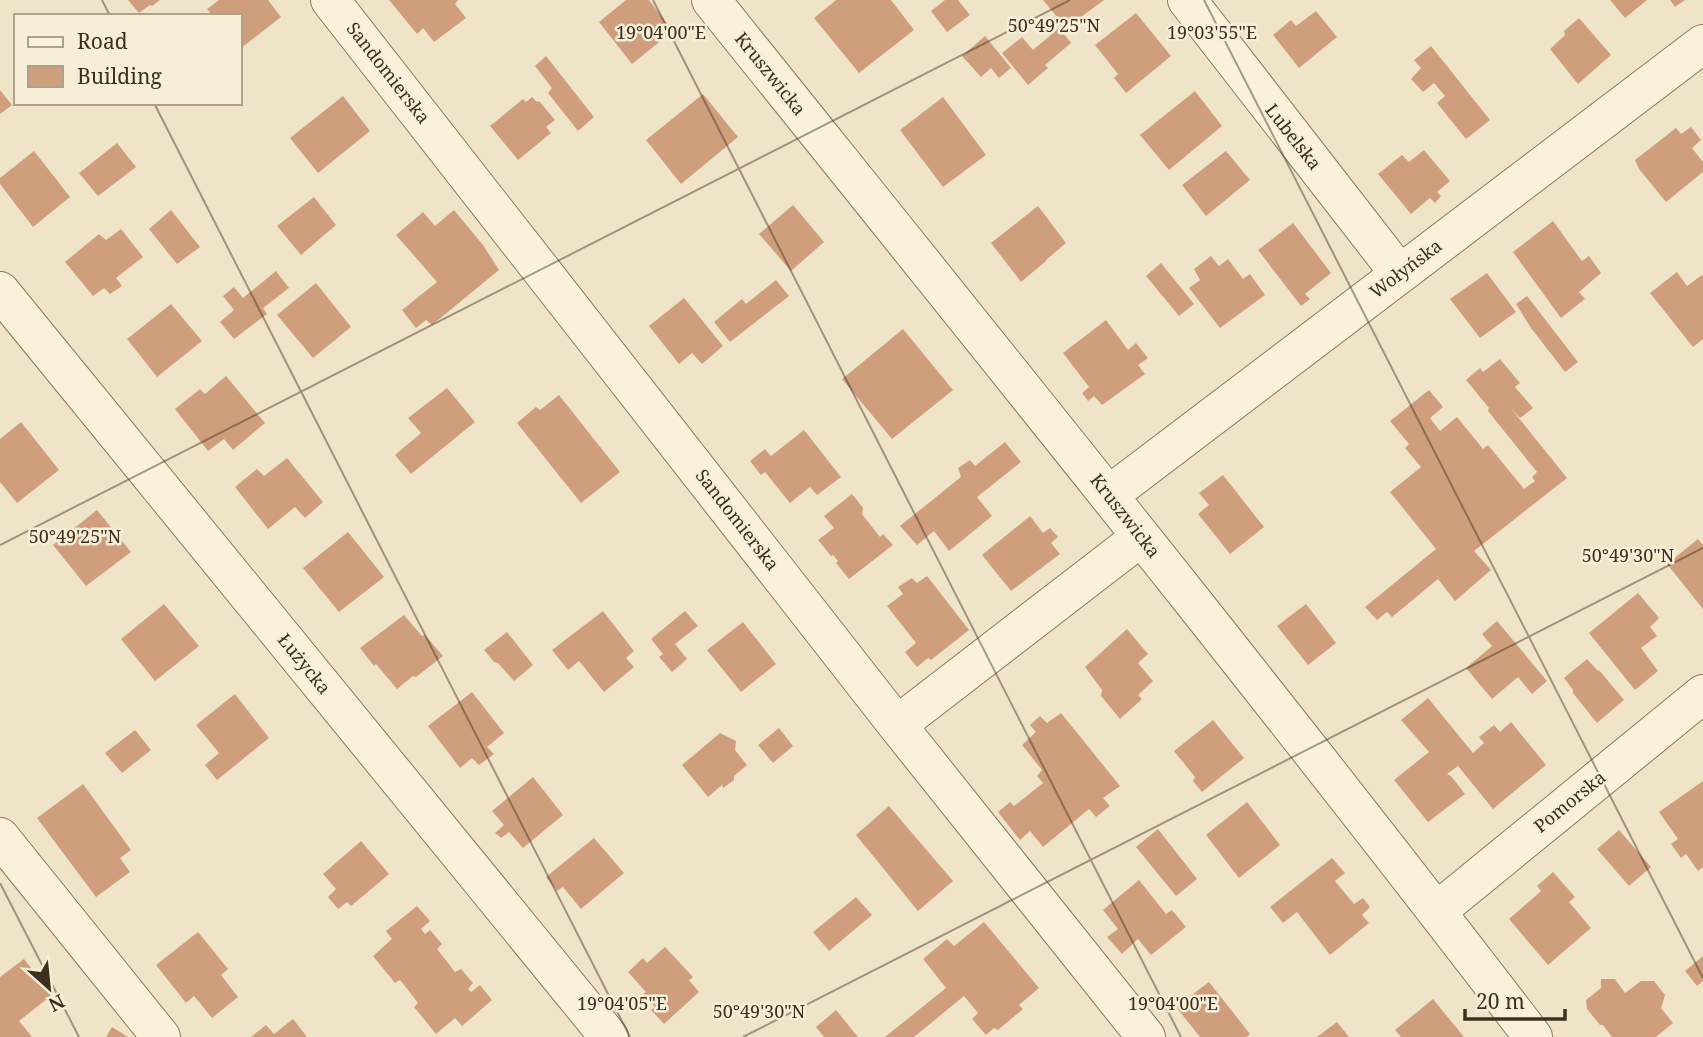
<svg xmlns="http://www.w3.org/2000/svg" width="1703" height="1037" font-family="'Noto Serif',serif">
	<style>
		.building { fill: #cf9f7d }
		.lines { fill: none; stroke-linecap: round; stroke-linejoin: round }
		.minor-casing { stroke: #8d765c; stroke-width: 40 }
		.minor { stroke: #faf1dc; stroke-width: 38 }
		.ticks { fill: none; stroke: #3d2e20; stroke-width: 2; stroke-opacity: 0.45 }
		.labels { text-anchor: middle; stroke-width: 5; stroke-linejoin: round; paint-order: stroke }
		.street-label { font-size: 18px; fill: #3d2e20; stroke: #f7eed8 }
		.ticks-label { font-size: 18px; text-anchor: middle; fill: #3d2e20; stroke: #f7eed8; stroke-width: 5; stroke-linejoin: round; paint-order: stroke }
	</style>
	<rect width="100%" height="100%" fill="#f0e4c8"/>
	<path class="building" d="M128 0H160L152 6 150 5 139 13Z
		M219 0H268L281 17 240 49V16H213L207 9Z
		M389 0H458L455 4 466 18 434 42 423 28 417 34Z
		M626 0H649L673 31 632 64 599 22Z
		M836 0H891L914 30 859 73 814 18Z
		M945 0H958L970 15 947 32 931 11Z
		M1043 0H1104L1066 28Z
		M1610 0H1647L1625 18Z
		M1670 0H1685L1675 7Z
		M1316 11 1337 37 1299 68 1273 35 1291 20 1296 26Z
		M1136 13 1171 56 1126 93 1114 78 1118 74 1095 45Z
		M1579 18 1611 55 1578 84 1550 49 1565 35 1564 31Z
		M1059 28 1071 43 1045 65 1048 68 1028 85 1002 53 1022 37 1033 50Z
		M985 36 1011 68 999 78 991 68 981 77 962 56Z
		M1431 46 1490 120 1466 139 1437 103 1445 96 1434 83 1423 92 1411 79 1421 68 1414 60Z
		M546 56 594 117 578 131 548 93 552 88 535 66Z
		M0 90 12 105 0 114Z
		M1195 91 1222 126 1169 170 1140 135Z
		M703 94 738 137 681 184 646 140Z
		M343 96 370 131 318 173 290 138Z
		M532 97 537 102 539 101 555 120 546 127 551 133 518 160 490 126 523 99 526 102Z
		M943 97 986 155 943 187 900 130Z
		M1691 127 1701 140 1692 148 1703 162V172L1666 202 1639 169 1635 160 1676 128 1681 134Z
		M117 143 136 167 98 196 79 173Z
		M1424 150 1450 181 1437 192 1441 196 1435 203 1430 198 1411 214 1378 174 1402 155 1409 162Z
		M34 151 70 197 33 227 0 184V178Z
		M1226 151 1250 180 1206 216 1182 185Z
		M314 197 336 225 301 255 277 226Z
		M793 205 824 242 791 271 759 234Z
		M1038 206 1066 243 1046 260V261L1021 282 991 243Z
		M171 210 200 247 177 264 149 229Z
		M454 210 483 245 499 270 432 325 426 320 416 328 402 310 437 282 396 235 423 212 435 226Z
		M1553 221 1582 261 1589 256 1601 273 1579 292 1585 299 1561 318 1513 252Z
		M1293 223 1331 273 1305 294 1310 299 1301 306 1258 250Z
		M121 229 143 257 116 278 122 286 110 294 104 288 93 296 65 262 99 234 106 240Z
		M1211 256 1219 266 1228 259 1243 279 1250 274 1265 295 1220 328 1189 288 1200 280 1194 269Z
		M1161 263 1194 304 1179 316 1146 276Z
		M276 271 289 288 263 308 267 314 234 339 220 322 234 310 223 296 234 287 243 298Z
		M1677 272 1687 286 1702 275 1703 276V339L1693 347 1650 293Z
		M1487 273 1516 312 1480 338 1450 299Z
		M776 280 789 296 730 342 714 322 742 299 746 304Z
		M316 283 351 327 313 358 277 315Z
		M1527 296 1578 362 1565 372 1531 328 1516 304Z
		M684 298 723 346 702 364 692 353 679 364 649 326Z
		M171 304 202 341 157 377 127 339Z
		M1106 320 1128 350 1136 343 1148 358 1138 365 1145 374 1102 405 1094 396 1088 401 1082 393 1089 387 1063 353Z
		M903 329 953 390 892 439 842 379Z
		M1500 359 1520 383 1515 387 1533 408 1520 418 1510 407 1567 478 1474 551 1491 570 1455 601 1438 579 1392 617 1387 612 1377 620 1365 607 1436 549 1390 492 1421 467 1405 448 1409 444 1390 421 1429 390 1443 407 1430 418 1440 431 1457 417 1483 449 1488 445 1524 489 1535 481 1532 477 1537 472 1488 411 1489 408 1466 380 1480 368 1483 372Z
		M226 376 265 423 233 450 224 439 208 451 175 409 200 389 205 394Z
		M447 388 475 422 411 474 395 455 421 433 408 418Z
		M559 395 620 472 581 503 517 423 536 407 540 410Z
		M21 422 59 470 17 503 0 482V439Z
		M804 430 841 477 817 495 810 487 790 503 765 472 761 475 750 461 765 449 771 456Z
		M1005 442 1021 462 977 497 992 516 949 551 934 531 917 545 900 526 961 477 958 468 970 460 975 466Z
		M287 458 323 502 305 518 295 507 268 529 235 487 257 469 264 476Z
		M1223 475 1264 527 1230 554 1198 514 1209 505 1199 493Z
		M852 494 863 508 862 514 880 537 883 534 893 545 849 579 836 563 838 561 833 555 831 556 818 540 834 528 824 516Z
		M97 510 131 552 86 586 53 545Z
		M1030 516 1043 533 1050 528 1058 537 1051 543 1060 554 1011 591 982 555Z
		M348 532 384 577 339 612 303 568Z
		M1698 539 1703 545V609L1667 564Z
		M927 576 969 630 931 660 928 658 917 667 905 652 916 643 887 606 903 594 898 587 912 578 917 583Z
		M1638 593 1659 618 1650 627 1657 636 1641 648 1658 671 1635 690 1589 633Z
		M164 604 199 646 155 681 121 639Z
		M1306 604 1336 643 1308 665 1277 626Z
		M603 611 634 651 626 658 634 667 604 692 579 661 568 670 552 650Z
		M685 611 698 626 675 644 687 659 672 672 659 657 663 654 651 639Z
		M404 615 422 636 425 635 443 656 416 677 413 676 397 689 376 664 374 666 360 648Z
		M1497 621 1547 681 1532 694 1518 677 1492 699 1466 668 1492 646 1482 634Z
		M743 622 776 664 741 692 707 650Z
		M1127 629 1148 654 1138 663 1153 681 1138 695 1142 699 1120 719 1101 696 1102 690 1085 667Z
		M507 632 533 665 514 681 498 663 494 662 484 650Z
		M1587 659 1598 671 1599 670 1624 700 1597 723 1573 693V690L1564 678Z
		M472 692 504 733 487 747 494 754 479 765 472 758 460 768 428 726Z
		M235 694 269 738 217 780 205 765 219 753 196 725Z
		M1428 698 1473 753 1484 743 1479 737 1494 725 1500 732 1511 722 1546 765 1493 809 1458 766 1447 774 1451 776 1465 794 1428 822 1394 780 1429 752 1401 720Z
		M1061 713 1120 786 1103 798 1110 806 1096 817 1089 809 1043 847 1030 831 1020 840 998 812 1010 802 1014 806 1043 783 1037 776 1042 770 1022 745 1036 732 1030 725 1040 716 1047 723Z
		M1213 720 1244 758 1202 792 1193 781 1195 777 1174 751Z
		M779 728 793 746 773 763 758 745Z
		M135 730 151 750 122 773 105 753Z
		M720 733 736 741 735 750 747 765 734 776V780L723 788 722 785 708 797 682 765Z
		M533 777 563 815 523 848 509 832 501 838 495 833 504 825 492 811Z
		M1703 781V867L1698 871 1686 854 1681 858 1671 844 1678 839 1659 812Z
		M83 784 131 850 120 858 130 872 96 897 37 818Z
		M1247 802 1280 845 1239 878 1206 835Z
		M889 806 953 881 918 911 856 835Z
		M1158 829 1197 879 1176 896 1136 847Z
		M1619 830 1651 867 1629 886 1597 849Z
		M594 838 624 873 581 909 563 887 557 891 546 877Z
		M361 841 389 874 351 906 347 902 338 909 328 897 336 889 323 874Z
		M1332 858 1345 873 1335 881 1354 904 1363 898 1370 907 1362 915 1369 923 1330 955 1297 912 1283 923 1270 907Z
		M1553 872 1575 897 1569 902 1591 928 1548 965 1509 919 1541 891 1537 886Z
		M1139 880 1166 914 1172 910 1186 927 1151 955 1138 939 1122 954 1107 937 1118 929 1103 910Z
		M856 897 872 915 829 951 813 932Z
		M417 906 430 921 421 929 425 934 430 930 442 944 437 949 455 972 461 969 473 983 468 989 471 992 480 985 492 1000 462 1026 455 1018 436 1034 414 1007 418 1003 408 990 400 980 395 983 373 956 392 939 386 931Z
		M984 922 1039 988 1019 1005 1023 1009 998 1030 994 1028 986 1035 972 1019 978 1013 964 996 914 1037H885L946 988 923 959 947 939 954 946Z
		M198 932 228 969 221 975 238 997 212 1018 194 996 186 1003 156 965Z
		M665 947 693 977 689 980 699 992 664 1024 651 1010 655 1007 643 994 646 992 628 972 643 958 647 963Z
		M1703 956V981L1697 986 1685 971Z
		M24 959 52 995 19 1021 32 1037H0V977Z
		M1601 979H1615L1625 993 1641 981H1654L1665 995 1661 1008 1673 1023 1656 1037H1612L1603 1025H1600L1587 1009 1586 1000 1601 988Z
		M1209 982 1250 1034 1246 1037H1200L1176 1007Z
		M1433 999 1464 1037H1401L1395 1030Z
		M836 1010 858 1037H824L816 1027Z
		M293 1019 307 1037H251L266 1025 274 1034Z
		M1337 1022 1349 1037H1317Z
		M112 1027 128 1037H106Z"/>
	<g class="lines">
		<defs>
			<path id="minor" d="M330 0 897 725 1146 1037
				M711 0C987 344 1265 687 1533 1037
				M1187 0 1399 273
				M0 291 609 1037
				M1109 495 1703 44
				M897 725 1141 537
				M0 837 161 1037
				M1437 911 1703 694"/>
		</defs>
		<use href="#minor" class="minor-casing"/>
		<use href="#minor" class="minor"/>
	</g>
	<path class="ticks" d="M102 0 110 16M653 0 1181 1037M1204 0 1703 978M154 103 630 1037M0 545 1070 0M0 883 79 1037M743 1037 1703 548"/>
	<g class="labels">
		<g class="street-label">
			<text transform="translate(388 73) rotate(52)" y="6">Sandomierska</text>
			<text transform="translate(770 74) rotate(51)" y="6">Kruszwicka</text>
			<text transform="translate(1293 137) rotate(52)" y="6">Lubelska</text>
			<text transform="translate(1406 269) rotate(-37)" y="6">Wołyńska</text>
			<text transform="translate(1125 516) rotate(52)" y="6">Kruszwicka</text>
			<text transform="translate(737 520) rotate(52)" y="6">Sandomierska</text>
			<text transform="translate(304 664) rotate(51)" y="6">Łużycka</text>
			<text transform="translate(1570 802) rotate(-39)" y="6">Pomorska</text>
		</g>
	</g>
	<g class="ticks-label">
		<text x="1054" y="32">50°49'25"N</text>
		<text x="661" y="39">19°04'00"E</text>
		<text x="1212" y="39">19°03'55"E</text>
		<text x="75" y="543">50°49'25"N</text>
		<text x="1628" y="562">50°49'30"N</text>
		<text x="622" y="1010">19°04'05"E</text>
		<text x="1173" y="1010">19°04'00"E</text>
		<text x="759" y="1018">50°49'30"N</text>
	</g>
	<rect x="14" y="14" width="228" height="91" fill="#f7eed8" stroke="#ada18e" stroke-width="2"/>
	<rect x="28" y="37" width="35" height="10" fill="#faf1dc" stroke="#ada18e" stroke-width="2"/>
	<text x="77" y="49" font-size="21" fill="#3d2e20">Road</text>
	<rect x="28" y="66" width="35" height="21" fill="#cf9f7d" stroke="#ada18e" stroke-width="2"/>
	<text x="77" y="84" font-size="21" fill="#3d2e20">Building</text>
	<g transform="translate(49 988) rotate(153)" stroke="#f7eed8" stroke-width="5" paint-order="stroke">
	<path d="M0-5L12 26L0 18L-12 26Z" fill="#3d2e20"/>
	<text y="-10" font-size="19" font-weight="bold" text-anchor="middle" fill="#3d2e20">N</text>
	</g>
	<path d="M1465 1009v10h100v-10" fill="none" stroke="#3d2e20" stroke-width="3.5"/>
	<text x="1476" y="1009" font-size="21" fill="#3d2e20" stroke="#f7eed8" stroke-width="5" paint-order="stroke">20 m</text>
</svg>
